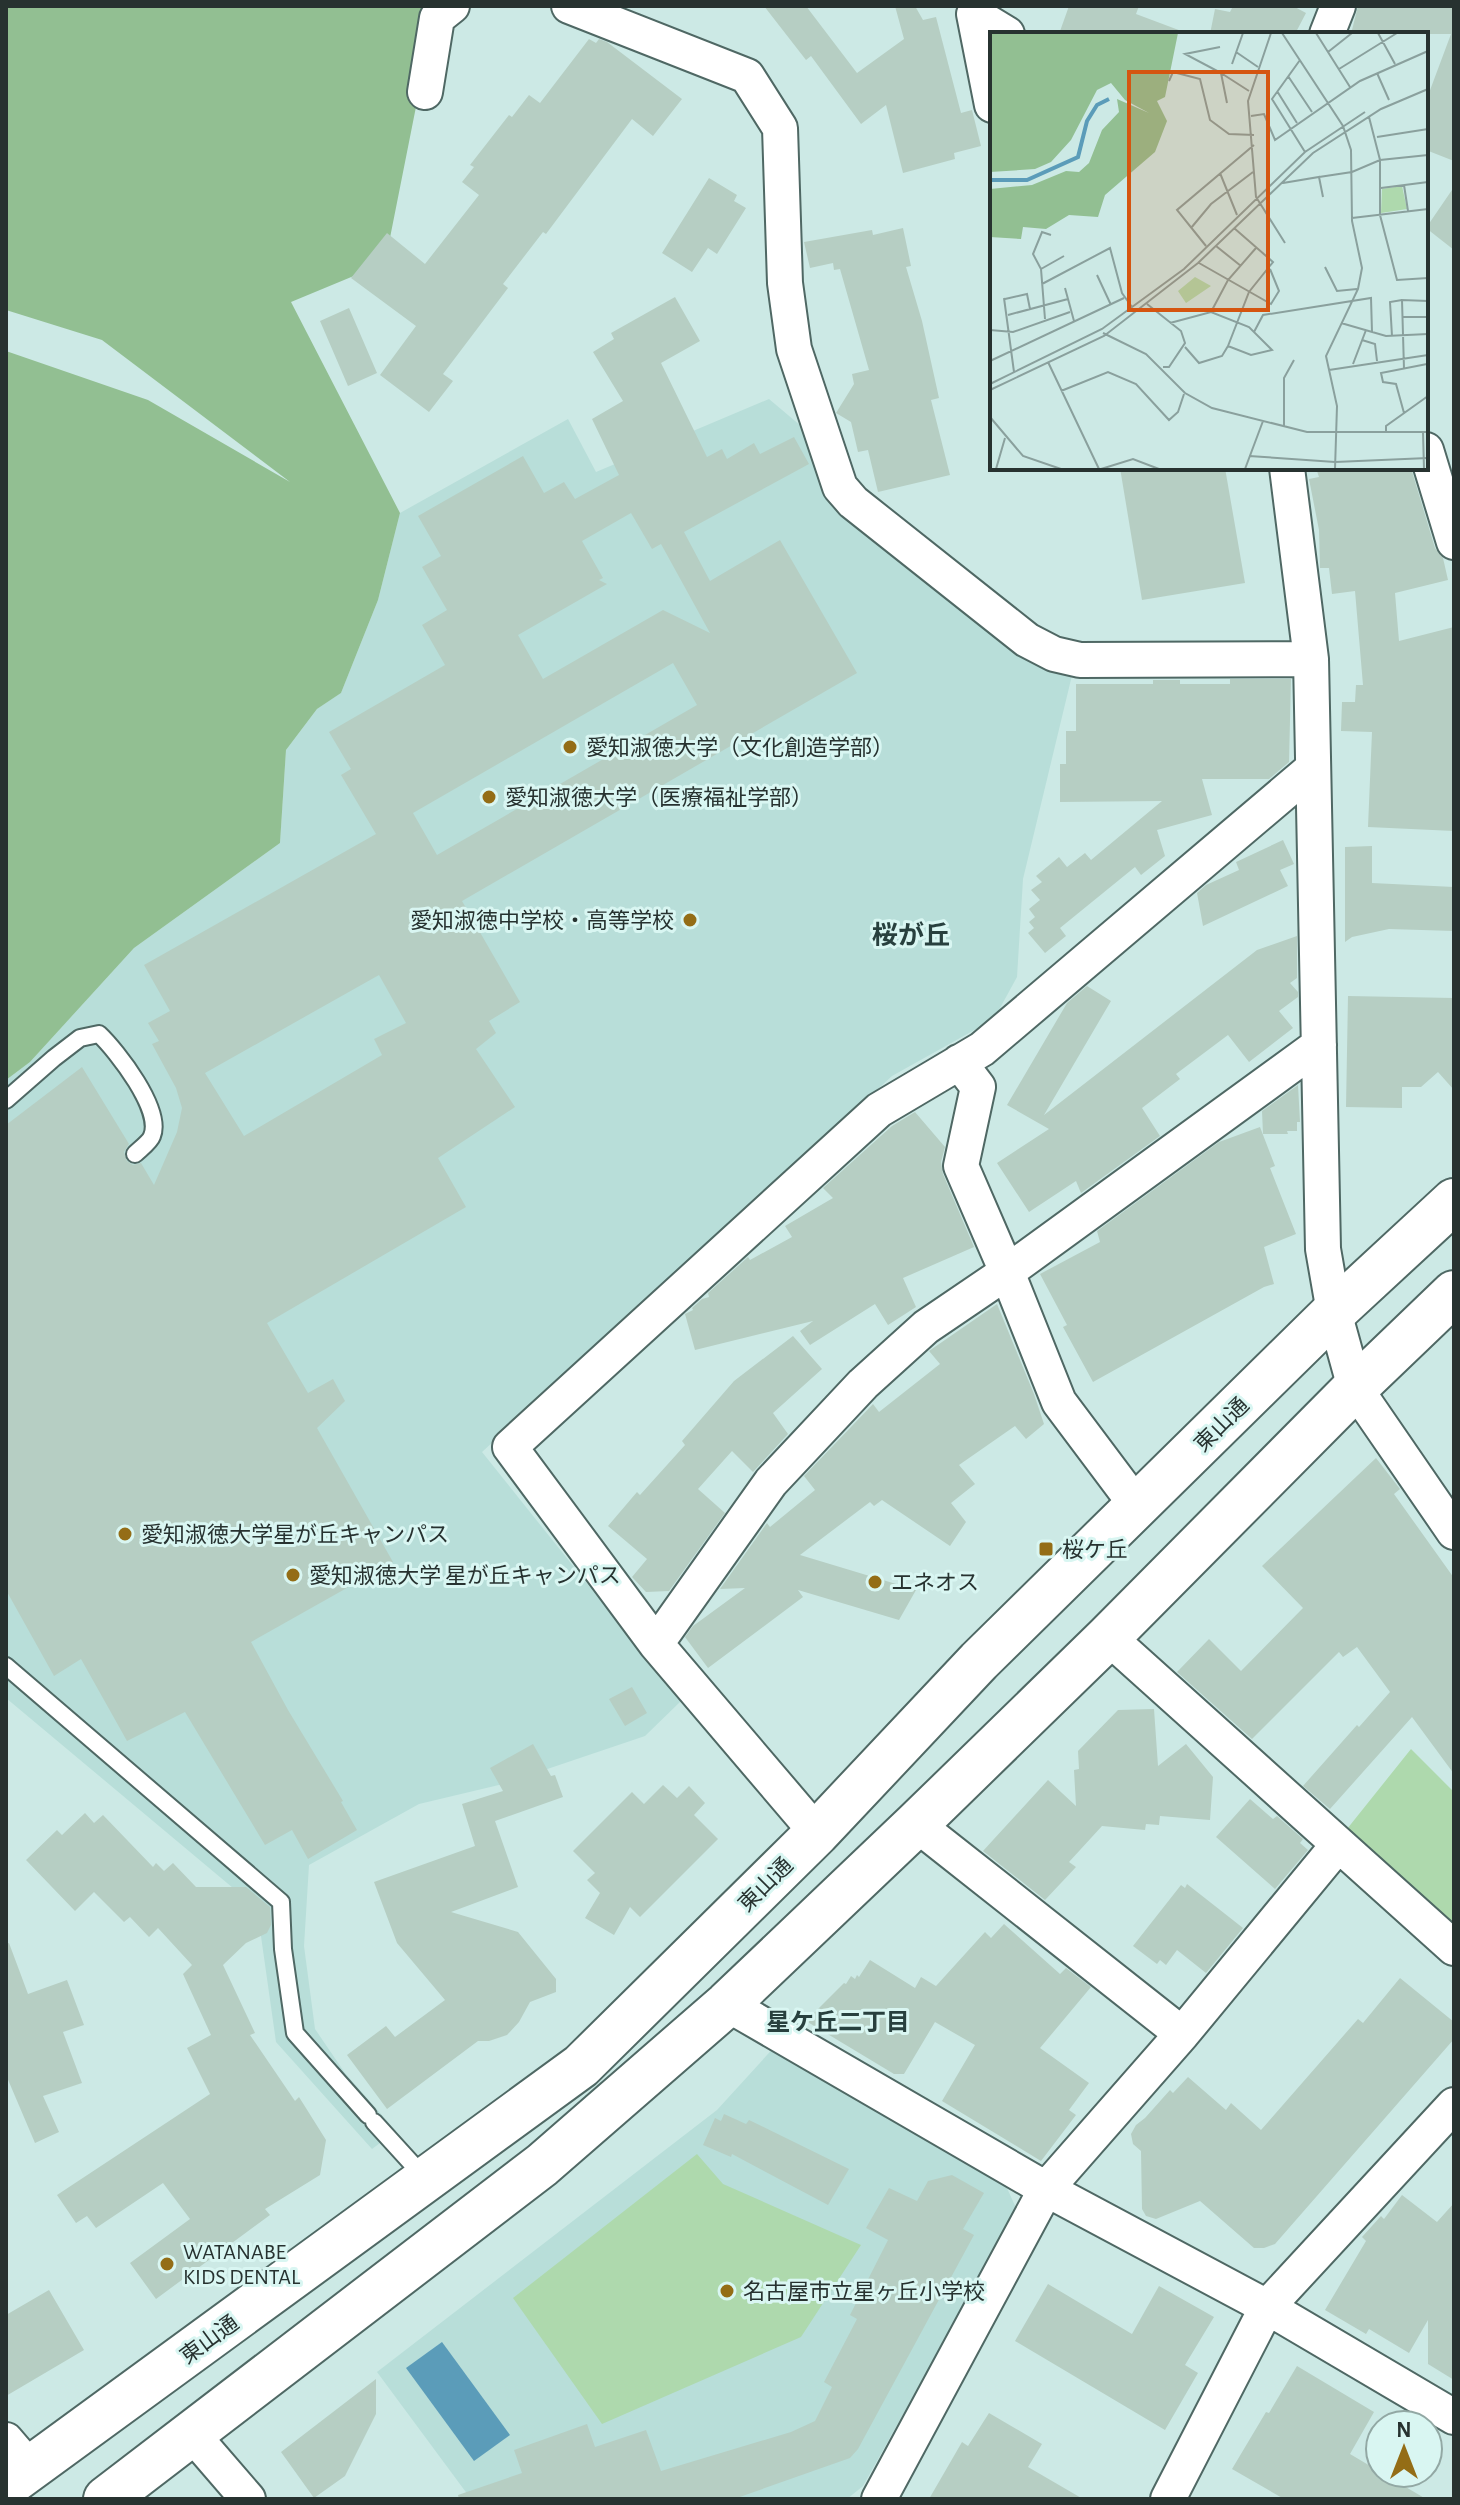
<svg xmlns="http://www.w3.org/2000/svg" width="1460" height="2505" font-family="'Alegreya Sans','Noto Sans JP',sans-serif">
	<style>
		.built { fill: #b8ded9 }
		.green { fill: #aed9ad }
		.forest { fill: #92bf92 }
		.water { fill: #5b9cb9 }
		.building { fill: #b6cec3; fill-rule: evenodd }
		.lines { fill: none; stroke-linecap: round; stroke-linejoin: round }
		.service-casing { stroke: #4f6864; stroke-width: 20 }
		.minor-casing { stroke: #4f6864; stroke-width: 38 }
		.primary-casing { stroke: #4f6864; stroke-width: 48 }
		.service { stroke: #fff; stroke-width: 16 }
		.minor { stroke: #fff; stroke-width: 34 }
		.primary { stroke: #fff; stroke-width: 44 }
		.poi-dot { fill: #946d16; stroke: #d9f6f2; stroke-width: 3 }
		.labels { text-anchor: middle; stroke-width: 6; stroke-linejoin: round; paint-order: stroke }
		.poi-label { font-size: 22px; fill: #273230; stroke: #d9f6f2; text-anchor: start }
		.street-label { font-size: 22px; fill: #273230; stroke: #d9f6f2 }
		.neighbourhood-label { font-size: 24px; font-weight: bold; fill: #28403e; stroke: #d9f6f2 }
		.quarter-label { font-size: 26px; font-weight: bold; fill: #28403e; stroke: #d9f6f2 }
		.inset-river { fill: none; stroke: #5b9cb9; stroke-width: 4 }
		.inset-road { fill: none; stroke: #8aa09d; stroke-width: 2 }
		.view { fill: #d55510; fill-opacity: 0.15; stroke: #d55510; stroke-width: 4 }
		.inset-edge { fill: none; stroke: #273230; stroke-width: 4 }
	</style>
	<rect width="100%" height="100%" fill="#cce9e5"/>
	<path class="built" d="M769 399 801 426 843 505 1074 667 1023 879 1017 977 994 1019 892 1076 482 1452 681 1701 645 1736 503 1784 419 1804 309 1865 304 1946 315 2029 345 2073 396 2131 372 2149 276 2042 257 1908 6 1698V1080L30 1062 134 948 280 843 286 750 317 709 341 693 378 600 400 513 568 419 596 472Z
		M778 2043 1006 2186 1017 2210 863 2486 847 2499H471L377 2372 717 2110Z"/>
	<path class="green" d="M1411 1749 1454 1792V1924L1347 1829Z
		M697 2154 723 2184 861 2245 801 2337 602 2424 513 2298Z"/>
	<path class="forest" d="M6 6H436L385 263 291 302 400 513 378 600 341 693 317 709 286 750 280 843 134 948 30 1062 6 1080V351L148 400 290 482 102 340 6 310Z"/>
	<path class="water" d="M442 2342 510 2435 474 2461 406 2368Z"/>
	<path class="building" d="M764 6H806L857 73 904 39 895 6H915L923 20 936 17 961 113 972 110 981 146 954 153 955 159 903 173 886 105 861 124 811 56 806 60Z
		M1069 6H1139L1136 14 1184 32V34H1059Z
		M1233 6H1293L1306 13 1295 34H1210L1215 9 1230 12Z
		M1358 6H1454V161L1426 150V101L1451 34H1351Z
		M589 39 596 43 599 39 607 42 682 99 653 136 632 119 546 234 543 232 503 284 508 288 443 374 453 381 429 412 380 375 416 326 351 278 387 233 425 264 479 195 462 182 474 167 470 165 509 115 512 117 529 95 540 103Z
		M709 178 737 195 734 201 746 208 717 254 708 248 692 272 662 253Z
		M1454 187V250L1426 228Z
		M903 228 911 266 906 267 922 321 939 398 931 400 950 475 878 492 868 450 858 452 851 422 836 413 854 384 852 374 869 370 840 269 834 270 833 263 810 268 804 242 872 230 873 235Z
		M675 297 700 341 661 363 707 457 722 449 727 459 754 443 760 454 794 437 809 464 684 532 710 581 780 540 857 673 462 901 520 1002 489 1021 496 1033 476 1049 515 1107 438 1158 466 1207 267 1323 308 1393 333 1379 345 1401 317 1428 393 1562 251 1642 288 1710 343 1801 341 1802 357 1830 308 1859 292 1830 265 1845 185 1712 127 1741 81 1659 54 1676 6 1590V1125L82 1067 129 1144 124 1152 127 1161 133 1165 141 1163 154 1185 177 1132 182 1108 176 1088 152 1044 159 1041 148 1023 170 1011 144 965 376 834 341 775 351 769 329 732 445 665 422 625 447 610 422 567 441 556 418 516 523 456 544 493 564 482 575 499 619 475 592 419 623 401 593 352 614 339 611 333ZM631 513 652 549 661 544 710 633 663 610 543 679 518 635 607 584 599 580 603 578 582 541ZM673 663 697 705 437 855 413 813ZM379 975 406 1023 374 1039 382 1055 244 1136 205 1073Z
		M349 308 377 373 348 386 320 321Z
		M1120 468H1225L1245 583 1142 600Z
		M1335 468H1411L1435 548 1443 558 1448 580 1395 593 1399 641 1454 627V831L1368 827 1372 732 1341 731 1342 702H1355L1356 685H1363L1355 591 1332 594 1329 568H1320L1319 530 1309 479 1319 477 1317 471Z
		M1230 679H1291L1289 762 1269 779H1202L1212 815 1157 830 1165 856 1141 875 1135 867 1060 928 1066 936 1045 953 1028 933 1034 928 1029 922 1035 917 1029 909 1040 900 1031 890 1042 882 1036 876 1059 857 1067 867 1085 853 1091 860 1162 801 1060 802V764H1066V731H1076V684H1153V680H1180V684H1230Z
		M1283 840 1294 864 1280 870 1288 886 1203 926 1197 893 1206 885 1239 870 1236 862Z
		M1372 846V883L1454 887V931L1389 929 1352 937 1345 942V847Z
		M1297 936V978L1290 983 1298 992V997L1279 1011 1293 1028 1249 1062 1228 1035 1176 1074 1180 1079 1142 1108 1160 1136 1081 1193 1076 1181 1029 1212 997 1163 1049 1129 1007 1105 1067 1003 1087 986 1111 1001 1044 1115 1257 950Z
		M1348 996 1454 998V1090L1438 1072 1421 1087H1402V1108L1346 1107Z
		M1298 1085 1300 1122H1297V1131H1287L1288 1134H1263L1262 1111Z
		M915 1112 945 1147 941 1162 943 1174 974 1247 903 1278 916 1307 888 1325 875 1304 810 1345 800 1331 813 1321 695 1350 685 1314 693 1310 692 1308 702 1299 709 1297 708 1293 748 1257 750 1260 792 1237 785 1226 833 1198 823 1188 892 1126Z
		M1260 1127 1275 1166 1270 1168 1296 1234 1264 1247 1274 1284 1264 1287 1093 1382 1063 1327 1067 1325 1040 1274 1100 1242 1097 1231 1219 1142Z
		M997 1304 1034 1394 1044 1424 1026 1439 1015 1426 959 1465 975 1484 951 1503 966 1522 950 1546 882 1500 874 1506 870 1502 800 1555 916 1590 899 1620 798 1590 803 1597 708 1668 685 1637 693 1626 745 1588 720 1589 767 1523 770 1527 815 1490 804 1476 873 1404 879 1412 940 1364 929 1351Z
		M793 1336 822 1369 773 1413 788 1434 753 1472 732 1451 698 1489 725 1513 669 1591 646 1592 632 1577 647 1559 608 1526 637 1492 640 1495 685 1445 682 1441 734 1381Z
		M1376 1458 1400 1489 1394 1494 1454 1578V1774L1412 1717 1330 1809 1303 1786 1357 1725 1359 1727 1390 1692 1357 1647 1343 1657 1339 1652 1252 1739 1177 1672 1209 1639 1241 1671 1303 1608 1262 1566Z
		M632 1687 647 1713 625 1726 609 1699Z
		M1154 1709 1158 1766 1186 1744 1213 1777 1210 1820 1160 1816 1159 1825 1146 1824 1145 1830 1102 1826 1069 1862 1076 1867 1045 1900 983 1851 1048 1780 1076 1806 1074 1770 1079 1769 1078 1751 1118 1710Z
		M533 1744 551 1776 555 1775 563 1797 495 1821 518 1887 451 1912 518 1932 556 1979V1992L530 2002 519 2022 507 2035 489 2041H478L387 2109 347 2055 386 2026 395 2037 445 2000 397 1943 374 1882 475 1846 462 1804 503 1791 490 1768Z
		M663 1785 677 1798 689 1786 705 1803 694 1815 718 1839 640 1917 630 1907 614 1935 585 1918 600 1893 587 1880 595 1873 573 1851 632 1792 644 1804Z
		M1250 1799 1273 1819 1277 1816 1303 1839 1300 1843 1308 1850 1275 1889 1216 1837Z
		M85 1813 94 1823 103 1815 153 1867 156 1863 164 1871 173 1863 196 1887H246L270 1907 271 1925 267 1933 246 1943 223 1965 255 2033 250 2035 295 2101 299 2097 326 2140 320 2175 265 2209 270 2215 156 2299 130 2263 190 2219 163 2183 96 2228 87 2216 76 2223 57 2195 210 2094 187 2048 211 2035 183 1974 192 1965 158 1928 149 1937 130 1917 124 1922 94 1892 75 1911 26 1860 57 1830 62 1835Z
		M1187 1884 1243 1928 1206 1973 1177 1950 1166 1965 1160 1960 1157 1964 1133 1946 1181 1885 1185 1888Z
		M1004 1924 1060 1974 1066 1968 1091 1987 1040 2048 1089 2083 1069 2110 1076 2115 1041 2161 942 2101 975 2045 935 2022 904 2074H894L806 2021 844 1983 846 1984 851 1976 855 1979 857 1975 859 1977 870 1960 915 1988 921 1977 936 1986 985 1932 991 1938Z
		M9 1943 28 1994 67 1980 84 2025 63 2032 82 2083 43 2096 59 2132 35 2143 6 2075V1944Z
		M1400 1978 1454 2022V2039L1275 2244 1264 2248H1254L1200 2201 1156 2219 1146 2216 1142 2209 1141 2151 1133 2144 1131 2134 1136 2125 1145 2118 1170 2090 1173 2093 1188 2077 1226 2110 1231 2103 1261 2130 1358 2019 1363 2023Z
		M724 2114 746 2124 749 2120 849 2169 828 2205 732 2154 731 2157 703 2145 715 2118 721 2121Z
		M952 2175 984 2193 963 2229 974 2235 858 2449 850 2458 734 2499H459L458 2495 522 2473 514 2450 587 2424 595 2447 646 2430 661 2471 791 2432 815 2421 832 2387 824 2382 857 2319 850 2315 888 2240 866 2228 889 2188 917 2201 928 2181Z
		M1402 2195 1437 2222 1454 2203V2380L1428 2364V2320L1409 2353 1369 2329 1366 2334 1325 2310 1366 2241 1362 2237 1381 2216 1384 2219Z
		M1048 2284 1132 2334 1159 2286 1214 2317 1185 2365 1198 2373 1165 2430 1015 2341Z
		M49 2290 84 2350 6 2396V2315Z
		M1297 2366 1374 2412 1350 2454 1426 2499H1284L1232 2469 1266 2412 1269 2413Z
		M376 2379V2414L345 2476 314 2498 281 2452Z
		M989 2413 1042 2444 1028 2467 1083 2499H929L962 2442 968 2446Z"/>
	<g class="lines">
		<defs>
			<path id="service" d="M6 1100 54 1058 80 1038 99 1034C117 1051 163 1110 152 1136 150 1142 140 1149 135 1154
				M6 1666 281 1902 283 1949 295 2033 368 2115
				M374 2122 425 2178"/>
			<path id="minor" d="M569 6 747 76 780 128 785 283 794 349 840 487 853 502 1027 640 1054 654 1080 660 1311 659
				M1327 34 1338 6
				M425 92 437 18 452 6
				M992 105 974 14 1007 34
				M1426 450 1454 542
				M1287 468 1311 659 1323 1249 1334 1312 1355 1388 1454 1532
				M959 1062 978 1087 961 1166 1007 1272 1059 1402 1137 1506
				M1108 1637 1454 1948
				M656 1644 771 1482 863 1384 926 1327 1007 1272 1319 1045
				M916 1824 1182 2034
				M817 1833 656 1644 510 1447 879 1110 982 1049 1312 769
				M727 2004 1046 2189 1267 2307 1454 2417
				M191 2433 248 2499
				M6 2440 30 2468
				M879 2499 1046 2189 1182 2034 1338 1845
				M1168 2499 1267 2307 1454 2105"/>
			<path id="primary" d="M6 2486 581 2066 817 1833 979 1661 1334 1312 1454 1201
				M106 2499 542 2165 727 2004 916 1824 1108 1637 1355 1388 1454 1293"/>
		</defs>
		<use href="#service" class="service-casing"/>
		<use href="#minor" class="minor-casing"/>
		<use href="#primary" class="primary-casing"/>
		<use href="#service" class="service"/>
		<use href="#minor" class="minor"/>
		<use href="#primary" class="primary"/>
	</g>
	<g class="poi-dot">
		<circle cx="570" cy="747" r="8"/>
		<circle cx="489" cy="797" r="8"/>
		<circle cx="690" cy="920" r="8"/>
		<circle cx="125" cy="1534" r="8"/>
		<rect x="1038" y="1541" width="16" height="16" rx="4"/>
		<circle cx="293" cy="1575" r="8"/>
		<circle cx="875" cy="1582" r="8"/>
		<circle cx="167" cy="2264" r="8"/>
		<circle cx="727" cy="2291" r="8"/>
	</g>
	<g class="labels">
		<g class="poi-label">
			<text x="586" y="755">愛知淑徳大学（文化創造学部）</text>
			<text x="505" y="805">愛知淑徳大学（医療福祉学部）</text>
			<text x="674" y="928" text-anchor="end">愛知淑徳中学校・高等学校</text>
			<text x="141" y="1542">愛知淑徳大学星が丘キャンパス</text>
			<text x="1062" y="1557">桜ケ丘</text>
			<text x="309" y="1583">愛知淑徳大学 星が丘キャンパス</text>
			<text x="891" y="1590">エネオス</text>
			<text x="183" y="2259">WATANABE<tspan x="183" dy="25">KIDS DENTAL</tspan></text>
			<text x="743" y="2299">名古屋市立星ヶ丘小学校</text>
		</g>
		<g class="street-label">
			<text transform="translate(1221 1424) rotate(-45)" y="8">東山通</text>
			<text transform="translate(765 1884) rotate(-45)" y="8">東山通</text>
			<text transform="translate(209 2339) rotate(-36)" y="8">東山通</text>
		</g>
		<g class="neighbourhood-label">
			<text x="838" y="2030">星ケ丘二丁目</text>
		</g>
		<g class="quarter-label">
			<text x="911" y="944">桜が丘</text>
		</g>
	</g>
	<g transform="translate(990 32)">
		<rect width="438" height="438" fill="#cce9e5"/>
		<path d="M412 154 417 177 391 181 392 157ZM205 245 221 254 196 271 188 259Z" fill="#aed9ad"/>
		<path d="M0 1H188L175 65 167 69 177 89 165 120 115 163 108 185 79 183 56 197 33 195 31 207 0 205V157L42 153 76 139 89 140 99 131 112 98 129 80 127 67 159 81 135 68 121 51 107 58 81 108 61 130 45 137 0 140Z" fill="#92bf92"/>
		<path class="inset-river" d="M0 148H37L88 125 97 89 107 73 119 67"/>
		<path class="inset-road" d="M281 1 258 69 266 165 295 211M292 1 353 94 361 118 362 189 372 236 368 257 336 324 347 374 345 437M326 1 360 55M388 1 405 32M230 15 195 22 231 41M246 20 268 35M338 20 362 1M310 28 282 67 315 120M242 32 253 1M349 37 407 1M387 41 399 68M298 44 322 80M179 49 183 40 210 47 220 88 239 102 264 103M287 59 307 91M237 71 231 41 259 59M261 84 274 82 285 108 370 49 438 19M379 85 390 128V183L407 248 438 246M387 105 438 97M230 141 247 183M329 145 362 140 390 128 438 123M293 151 329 145 333 165M414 153 418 179M391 156 438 150M362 186 438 177M201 196 221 172 263 140M216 214 187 178 264 113M226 214 251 234M209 231 281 272 289 259 280 237M335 235 347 259 367 257M51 237 74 224M107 243 121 273M52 252 120 216 132 261 142 275M75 256 84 289M14 266 24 340M15 267 37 262 40 277M157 272 191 299 195 311 179 335H173M221 280 238 248 266 216M18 283 78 267M412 285H438M55 287 51 237 43 222 52 200 61 203M180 291 221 280 259 295 282 318 261 323 238 314 232 324 209 331 195 315M351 291 396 304 438 302M0 298 23 300 80 280M264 300 273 283 381 266 382 300M113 301 156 322 195 361 222 376 317 400H438M402 304 400 270 412 268M372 308 385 312 387 329M238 314 259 260 283 230 244 196M0 329 134 266M58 330 109 437M363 332 376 298M414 337 412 268 438 269M339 338 438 323M0 352 112 297 194 237 315 120 375 80M0 358 114 304 208 231 323 121 391 77 438 57M71 359 118 340 146 352 179 388 188 380 194 362M414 381 406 352 393 350 391 341 437 332M0 385 33 424 71 437M294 394V346L304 328M433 400 434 437M396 401V394L438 364M259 424 345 430 438 426M6 437 15 406M111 437 143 427 169 437M255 437 273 389"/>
		<path class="view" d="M139 40H278V278H139Z"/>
		<rect width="438" height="438" class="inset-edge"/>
	</g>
	<rect width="1460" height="2505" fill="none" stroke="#273230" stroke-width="16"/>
	<g transform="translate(1404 2449)"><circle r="38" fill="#d9f6f2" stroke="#92a8a4" stroke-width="2"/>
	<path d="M0-6L14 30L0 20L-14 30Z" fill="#946d16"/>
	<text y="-12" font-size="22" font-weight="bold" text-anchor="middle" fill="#273230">N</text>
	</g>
</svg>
